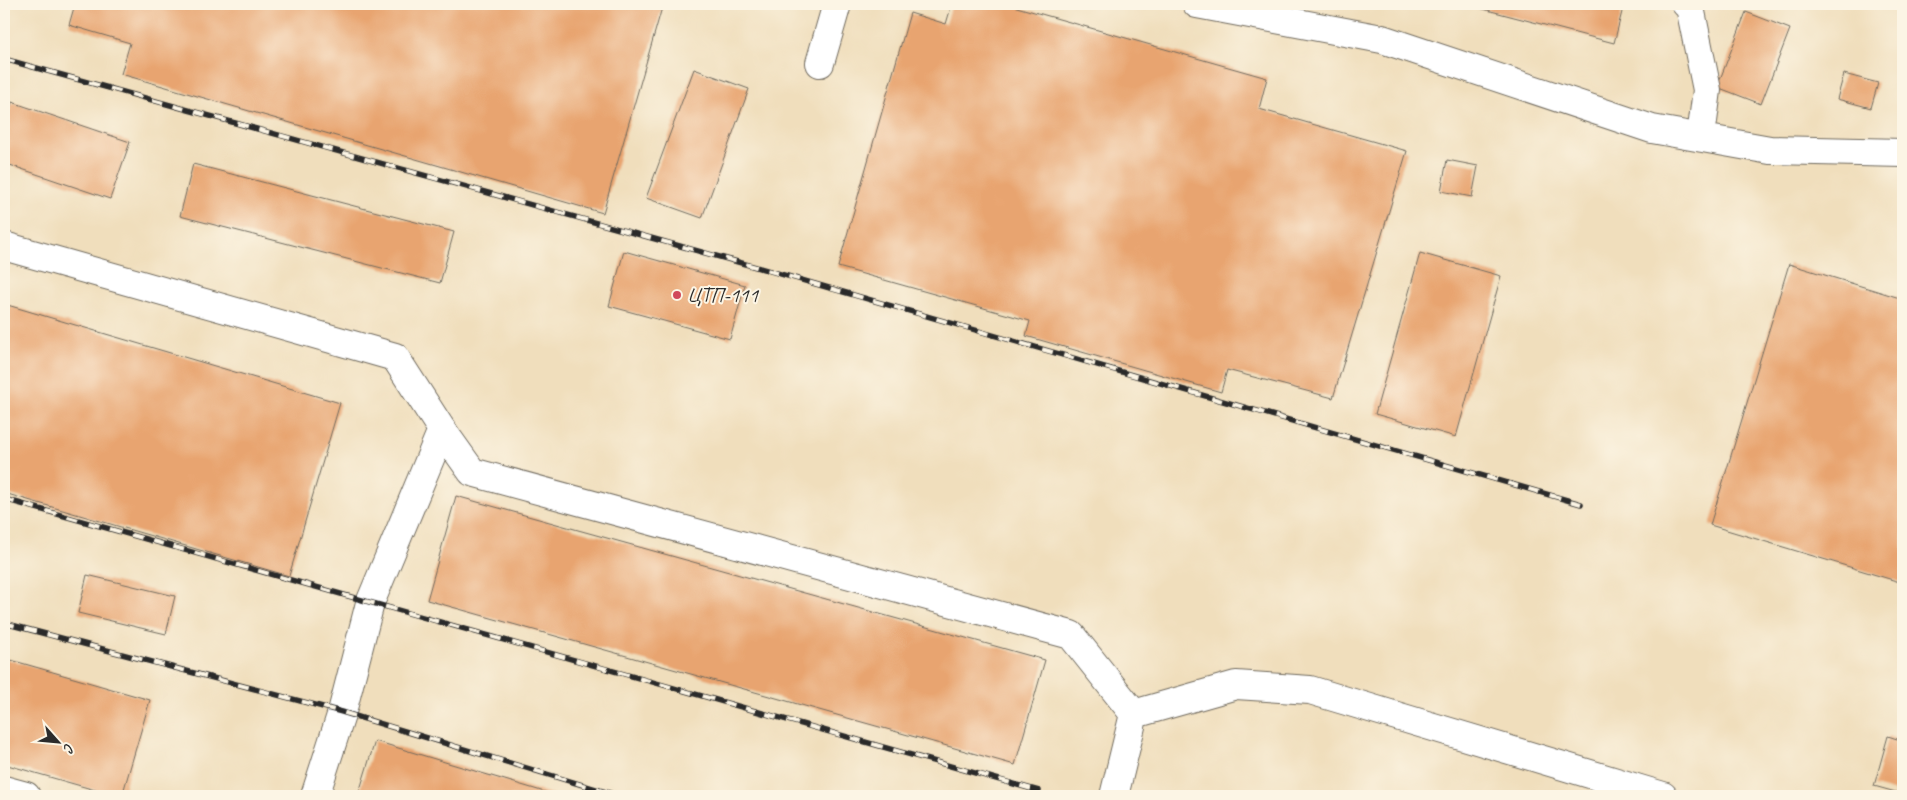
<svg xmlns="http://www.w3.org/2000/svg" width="1907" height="800" font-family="Caveat,sans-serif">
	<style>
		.building { fill: #e8a46f }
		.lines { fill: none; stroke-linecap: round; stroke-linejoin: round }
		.minor-casing { stroke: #706a5e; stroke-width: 30 }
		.minor { stroke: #fff; stroke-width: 28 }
		.rail-casing { stroke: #2b2b2b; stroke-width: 5.5 }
		.rail { stroke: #fcf5e5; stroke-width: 4; stroke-dasharray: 11; stroke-linecap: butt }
		.poi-dot { fill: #d1495b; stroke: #fcf5e5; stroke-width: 2 }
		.labels { text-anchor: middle; stroke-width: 4; stroke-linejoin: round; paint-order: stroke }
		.poi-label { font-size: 21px; fill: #2b2b2b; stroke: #fcf5e5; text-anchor: start }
	</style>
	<rect width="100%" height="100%" fill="#fcf5e5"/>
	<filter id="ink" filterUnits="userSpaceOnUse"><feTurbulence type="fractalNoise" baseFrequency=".02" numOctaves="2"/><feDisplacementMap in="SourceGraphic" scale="10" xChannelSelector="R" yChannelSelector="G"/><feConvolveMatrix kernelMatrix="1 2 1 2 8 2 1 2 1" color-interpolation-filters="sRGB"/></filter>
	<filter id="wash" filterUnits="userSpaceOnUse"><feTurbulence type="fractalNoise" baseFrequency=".0096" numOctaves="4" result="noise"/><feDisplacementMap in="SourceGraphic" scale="20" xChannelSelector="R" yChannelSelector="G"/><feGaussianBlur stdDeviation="1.12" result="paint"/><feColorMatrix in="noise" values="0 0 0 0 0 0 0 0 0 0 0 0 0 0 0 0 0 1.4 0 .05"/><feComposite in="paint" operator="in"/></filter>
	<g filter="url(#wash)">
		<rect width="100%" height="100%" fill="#f0debc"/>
		<g id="blocks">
			<path class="building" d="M75 4H663L603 213 121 74 130 43 69 25Z
				M952 4H1006L1267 78 1259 109 1407 151 1333 398 1227 370 1221 392 1026 336 1030 321 838 267 910 13 946 24Z
				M1464 4H1624L1614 43Z
				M1746 12 1790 29 1761 104 1717 87Z
				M694 69 749 89 702 218 646 198Z
				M1844 74 1878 83 1871 108 1837 99Z
				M12 102 130 142 110 199 4 163V125Z
				M1447 160 1478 166 1472 197 1441 191Z
				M193 164 454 232 440 283 180 216Z
				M624 251 745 285 730 339 609 306Z
				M1420 253 1501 276 1456 437 1375 414Z
				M1789 264 1903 299V583L1710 525Z
				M4 304 340 403 289 576 4 493Z
				M456 496 1045 660 1015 765 427 600Z
				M87 575 175 596 166 634 78 613Z
				M4 658 150 700 122 796H116L4 764Z
				M1888 736 1903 741V794L1874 786Z
				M375 741 558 796H358Z"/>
		</g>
	</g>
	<g filter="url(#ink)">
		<use href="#blocks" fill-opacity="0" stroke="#706a5e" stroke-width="1"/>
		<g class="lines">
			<defs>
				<path id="minor" d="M1197 4 1382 39 1652 129 1770 150 1903 153
					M1686 4 1690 7 1707 90 1701 137
					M820 63 837 4
					M4 246 395 357 442 430 370 603 342 712 315 796
					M442 430 472 472 1071 635 1134 714 1114 796
					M1134 714 1236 685 1310 690 1663 796
					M4 790 26 796"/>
			</defs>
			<use href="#minor" class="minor-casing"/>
			<use href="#minor" class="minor"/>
			<defs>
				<path id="rail" d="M4 59 756 267 1581 504
					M4 499 1039 791
					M4 623 342 712 619 796"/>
			</defs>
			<use href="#rail" class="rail-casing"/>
			<use href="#rail" class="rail"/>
		</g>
	</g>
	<circle class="poi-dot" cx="677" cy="295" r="5"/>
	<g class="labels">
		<g class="poi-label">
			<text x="687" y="302">ЦТП-111</text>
		</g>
	</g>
	<rect width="1907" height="800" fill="none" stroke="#fcf5e5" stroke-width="20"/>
	<g transform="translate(58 742) rotate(117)" stroke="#fcf5e5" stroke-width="4" paint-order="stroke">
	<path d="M0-4L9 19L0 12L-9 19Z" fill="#2b2b2b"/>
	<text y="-8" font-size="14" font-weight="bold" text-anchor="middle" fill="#2b2b2b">С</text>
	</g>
</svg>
